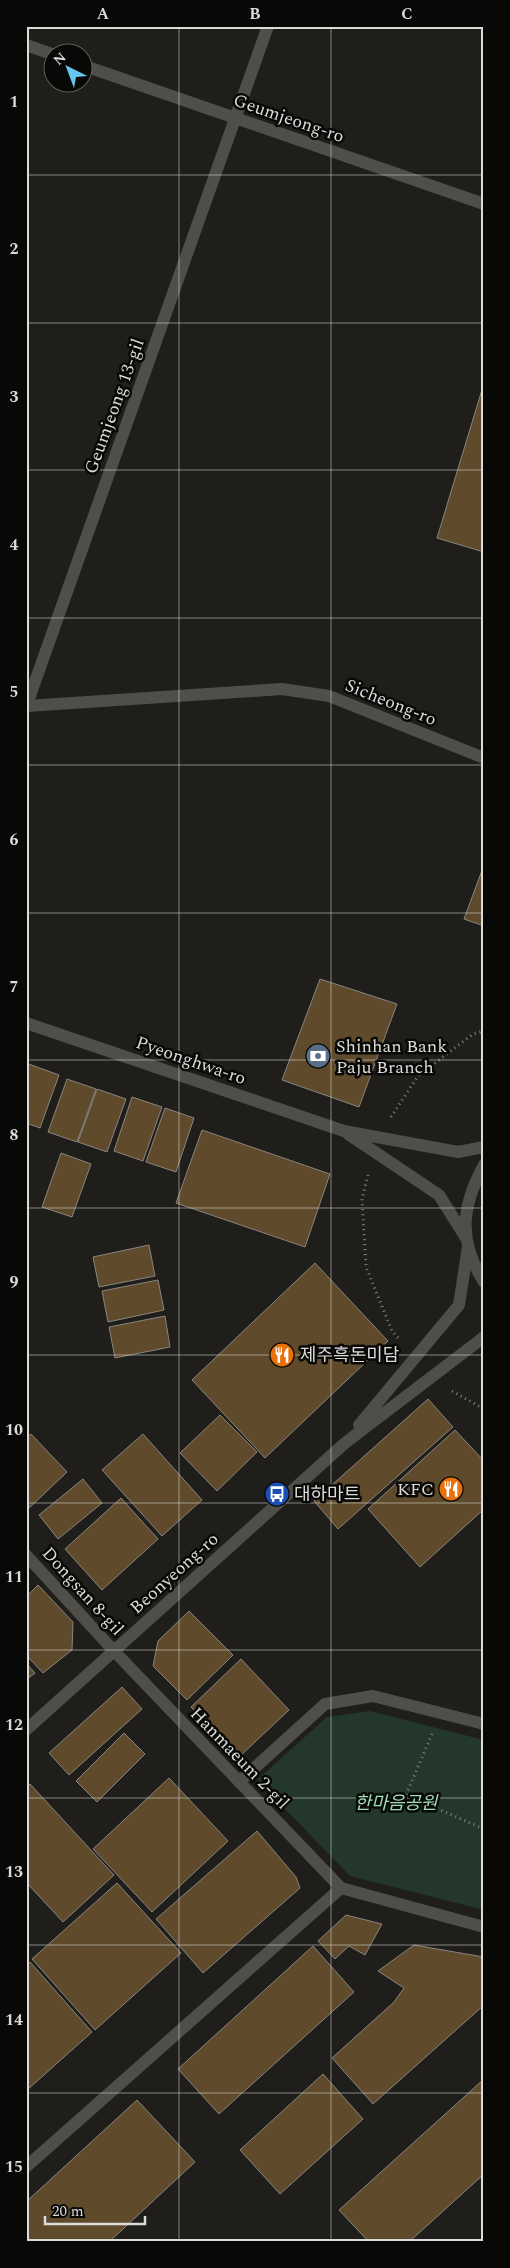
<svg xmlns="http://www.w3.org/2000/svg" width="510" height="2268" font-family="Spectral,'Noto Sans KR',serif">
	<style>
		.green { fill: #23382a }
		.building { fill: #5f4b2c; stroke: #888581 }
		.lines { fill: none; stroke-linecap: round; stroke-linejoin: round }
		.path { stroke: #83827f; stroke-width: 3; stroke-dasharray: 1 4; stroke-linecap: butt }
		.street { stroke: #4f4e49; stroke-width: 12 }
		.secondary { stroke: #4f4e49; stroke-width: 12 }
		.grid { fill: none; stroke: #dcdbd9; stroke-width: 1; stroke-opacity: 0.55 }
		.labels { text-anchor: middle; stroke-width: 5; stroke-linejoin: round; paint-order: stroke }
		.street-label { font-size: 18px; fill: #dcdbd9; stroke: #080807 }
		.poi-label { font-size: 18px; fill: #dcdbd9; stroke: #080807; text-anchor: start }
		.park-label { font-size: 18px; font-style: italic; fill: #a1deb6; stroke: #080807 }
		.neatline { fill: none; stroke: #dcdbd9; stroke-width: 2 }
		.grid-label { font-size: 16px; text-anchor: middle; font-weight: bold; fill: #dcdbd9 }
	</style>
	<rect width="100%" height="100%" fill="#1f1e1a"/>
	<path class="green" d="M370 1711 484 1740V1910L350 1876 257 1780 327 1717Z"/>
	<path class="building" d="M484 383V552L437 538Z
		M484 865V926L464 919Z
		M320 979 397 1004 359 1107 282 1080Z
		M26 1063 59 1075 40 1128 26 1123Z
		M67 1079 96 1089 77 1142 48 1132Z
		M97 1089 126 1099 107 1152 78 1142Z
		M132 1097 162 1107 143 1161 114 1151Z
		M165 1108 194 1118 176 1172 146 1162Z
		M202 1130 330 1174 305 1247 176 1203Z
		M61 1153 91 1164 72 1217 42 1207Z
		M149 1245 155 1276 99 1287 93 1257Z
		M315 1263 388 1341 265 1458 192 1380Z
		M158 1280 164 1310 108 1322 102 1291Z
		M165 1316 170 1347 115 1358 109 1327Z
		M428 1399 453 1427 338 1529 314 1501Z
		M220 1415 257 1452 217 1491 180 1453Z
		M455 1430 484 1461V1509L420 1567 368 1509Z
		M31 1434 67 1472 27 1510 26 1438Z
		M143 1434 202 1500 162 1536 102 1470Z
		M83 1479 102 1503 58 1539 39 1515Z
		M121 1498 158 1539 102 1590 65 1549Z
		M38 1585 73 1622 72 1650 43 1673 26 1655V1597Z
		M189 1611 233 1655 187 1700 153 1666 158 1641Z
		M241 1659 289 1710 239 1757 191 1707Z
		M26 1663 35 1673 26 1680Z
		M122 1687 142 1709 69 1775 49 1753Z
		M124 1733 145 1754 97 1802 76 1781Z
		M169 1778 228 1841 152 1912 93 1849Z
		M30 1784 114 1875 63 1922 26 1882V1788Z
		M257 1831 296 1877 300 1888 203 1973 156 1919Z
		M117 1883 181 1953 95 2030 32 1959Z
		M346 1915 382 1924 365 1955 349 1946 335 1959 318 1941Z
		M414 1945 484 1957V2005L373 2104 332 2058 394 2002 404 1988 378 1971Z
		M313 1946 354 1992 219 2114 178 2069Z
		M30 1962 92 2032 26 2091V1965Z
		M323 2074 363 2119 280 2194 240 2150Z
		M484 2079V2174L409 2242H369L339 2210Z
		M137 2100 195 2162 109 2242H26V2202Z"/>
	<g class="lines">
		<path class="path" d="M391 1117 418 1076 473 1034 484 1031
			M368 1175 362 1199 366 1267 392 1331 400 1340
			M452 1391 484 1409
			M432 1734 406 1795 484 1829"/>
		<path class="street" d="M26 45 52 54
			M82 65 484 204
			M27 706 282 689 329 696 484 758
			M26 707 268 26
			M26 1555 114 1651 341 1888
			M239 1782 325 1704 373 1696 484 1724
			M341 1888 484 1927
			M26 2167 341 1888"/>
		<path class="secondary" d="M26 1023 344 1131 458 1152 484 1147
			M348 1134 439 1195 466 1238
			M484 1165C461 1207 458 1241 484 1282
			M359 1425 459 1305 468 1247
			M26 1730 345 1443 484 1337"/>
	</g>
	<path class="grid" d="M179 26V2242M331 26V2242M26 175H484M26 323H484M26 470H484M26 618H484M26 765H484M26 913H484M26 1060H484M26 1208H484M26 1355H484M26 1503H484M26 1650H484M26 1798H484M26 1945H484M26 2093H484"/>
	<defs>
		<symbol id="bank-disc" viewBox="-11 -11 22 22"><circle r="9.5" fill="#5c6f8a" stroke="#080807"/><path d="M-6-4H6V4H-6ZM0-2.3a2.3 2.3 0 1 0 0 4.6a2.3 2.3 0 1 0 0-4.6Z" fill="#fff"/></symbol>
		<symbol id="restaurant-disc" viewBox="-11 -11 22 22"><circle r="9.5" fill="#e8710a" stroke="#080807"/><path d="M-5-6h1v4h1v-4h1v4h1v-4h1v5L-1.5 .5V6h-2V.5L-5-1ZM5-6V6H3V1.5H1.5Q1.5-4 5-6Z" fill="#fff"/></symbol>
		<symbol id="bus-disc" viewBox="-11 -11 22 22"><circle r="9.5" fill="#1a4fb4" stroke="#080807"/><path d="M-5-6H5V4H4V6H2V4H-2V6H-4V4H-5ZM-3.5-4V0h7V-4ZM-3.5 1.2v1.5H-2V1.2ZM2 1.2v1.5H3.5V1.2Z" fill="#fff"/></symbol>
	</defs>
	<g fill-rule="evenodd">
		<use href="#bank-disc" x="304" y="1042" width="28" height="28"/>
		<use href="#restaurant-disc" x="268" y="1341" width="28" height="28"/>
		<use href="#restaurant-disc" x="437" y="1475" width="28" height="28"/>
		<use href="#bus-disc" x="263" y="1480" width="28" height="28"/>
	</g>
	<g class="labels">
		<g class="street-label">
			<text transform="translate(289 118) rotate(19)" y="6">Geumjeong-ro</text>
			<text transform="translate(114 406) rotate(-70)" y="6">Geumjeong 13-gil</text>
			<text transform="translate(391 702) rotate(22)" y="6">Sicheong-ro</text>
			<text transform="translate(191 1060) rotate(19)" y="6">Pyeonghwa-ro</text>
			<text transform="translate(174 1573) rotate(-42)" y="6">Beonyeong-ro</text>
			<text transform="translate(83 1591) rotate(48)" y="6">Dongsan 8-gil</text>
			<text transform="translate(240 1758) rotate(46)" y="6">Hanmaeum 2-gil</text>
		</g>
		<g class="poi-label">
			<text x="336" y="1052">Shinhan Bank<tspan x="336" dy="21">Paju Branch</tspan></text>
			<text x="300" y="1361">제주흑돈미담</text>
			<text x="434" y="1495" text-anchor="end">KFC</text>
			<text x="294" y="1500">대하마트</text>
		</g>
		<g class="park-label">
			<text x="396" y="1809">한마음공원</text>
		</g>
	</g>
	<rect width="510" height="2268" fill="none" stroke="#080807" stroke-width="55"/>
	<g transform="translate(68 68) rotate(318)"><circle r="24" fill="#080807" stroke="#5d5c5b"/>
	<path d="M0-4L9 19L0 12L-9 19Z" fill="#68c4f0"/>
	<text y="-8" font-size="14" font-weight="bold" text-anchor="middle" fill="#dcdbd9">N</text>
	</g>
	<path d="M45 2216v8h100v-8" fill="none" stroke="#dcdbd9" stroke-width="2.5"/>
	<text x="52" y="2216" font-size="15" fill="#dcdbd9" stroke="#080807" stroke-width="4" paint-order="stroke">20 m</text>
	<rect x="28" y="28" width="454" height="2212" class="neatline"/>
	<g class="grid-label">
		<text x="103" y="19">A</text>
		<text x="255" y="19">B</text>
		<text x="407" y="19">C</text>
		<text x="14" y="107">1</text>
		<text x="14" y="254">2</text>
		<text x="14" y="402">3</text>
		<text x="14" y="550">4</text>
		<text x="14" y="697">5</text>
		<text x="14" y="845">6</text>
		<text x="14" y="992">7</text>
		<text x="14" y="1140">8</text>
		<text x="14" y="1287">9</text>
		<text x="14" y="1435">10</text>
		<text x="14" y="1582">11</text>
		<text x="14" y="1730">12</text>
		<text x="14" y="1877">13</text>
		<text x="14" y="2025">14</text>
		<text x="14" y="2172">15</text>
	</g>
</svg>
